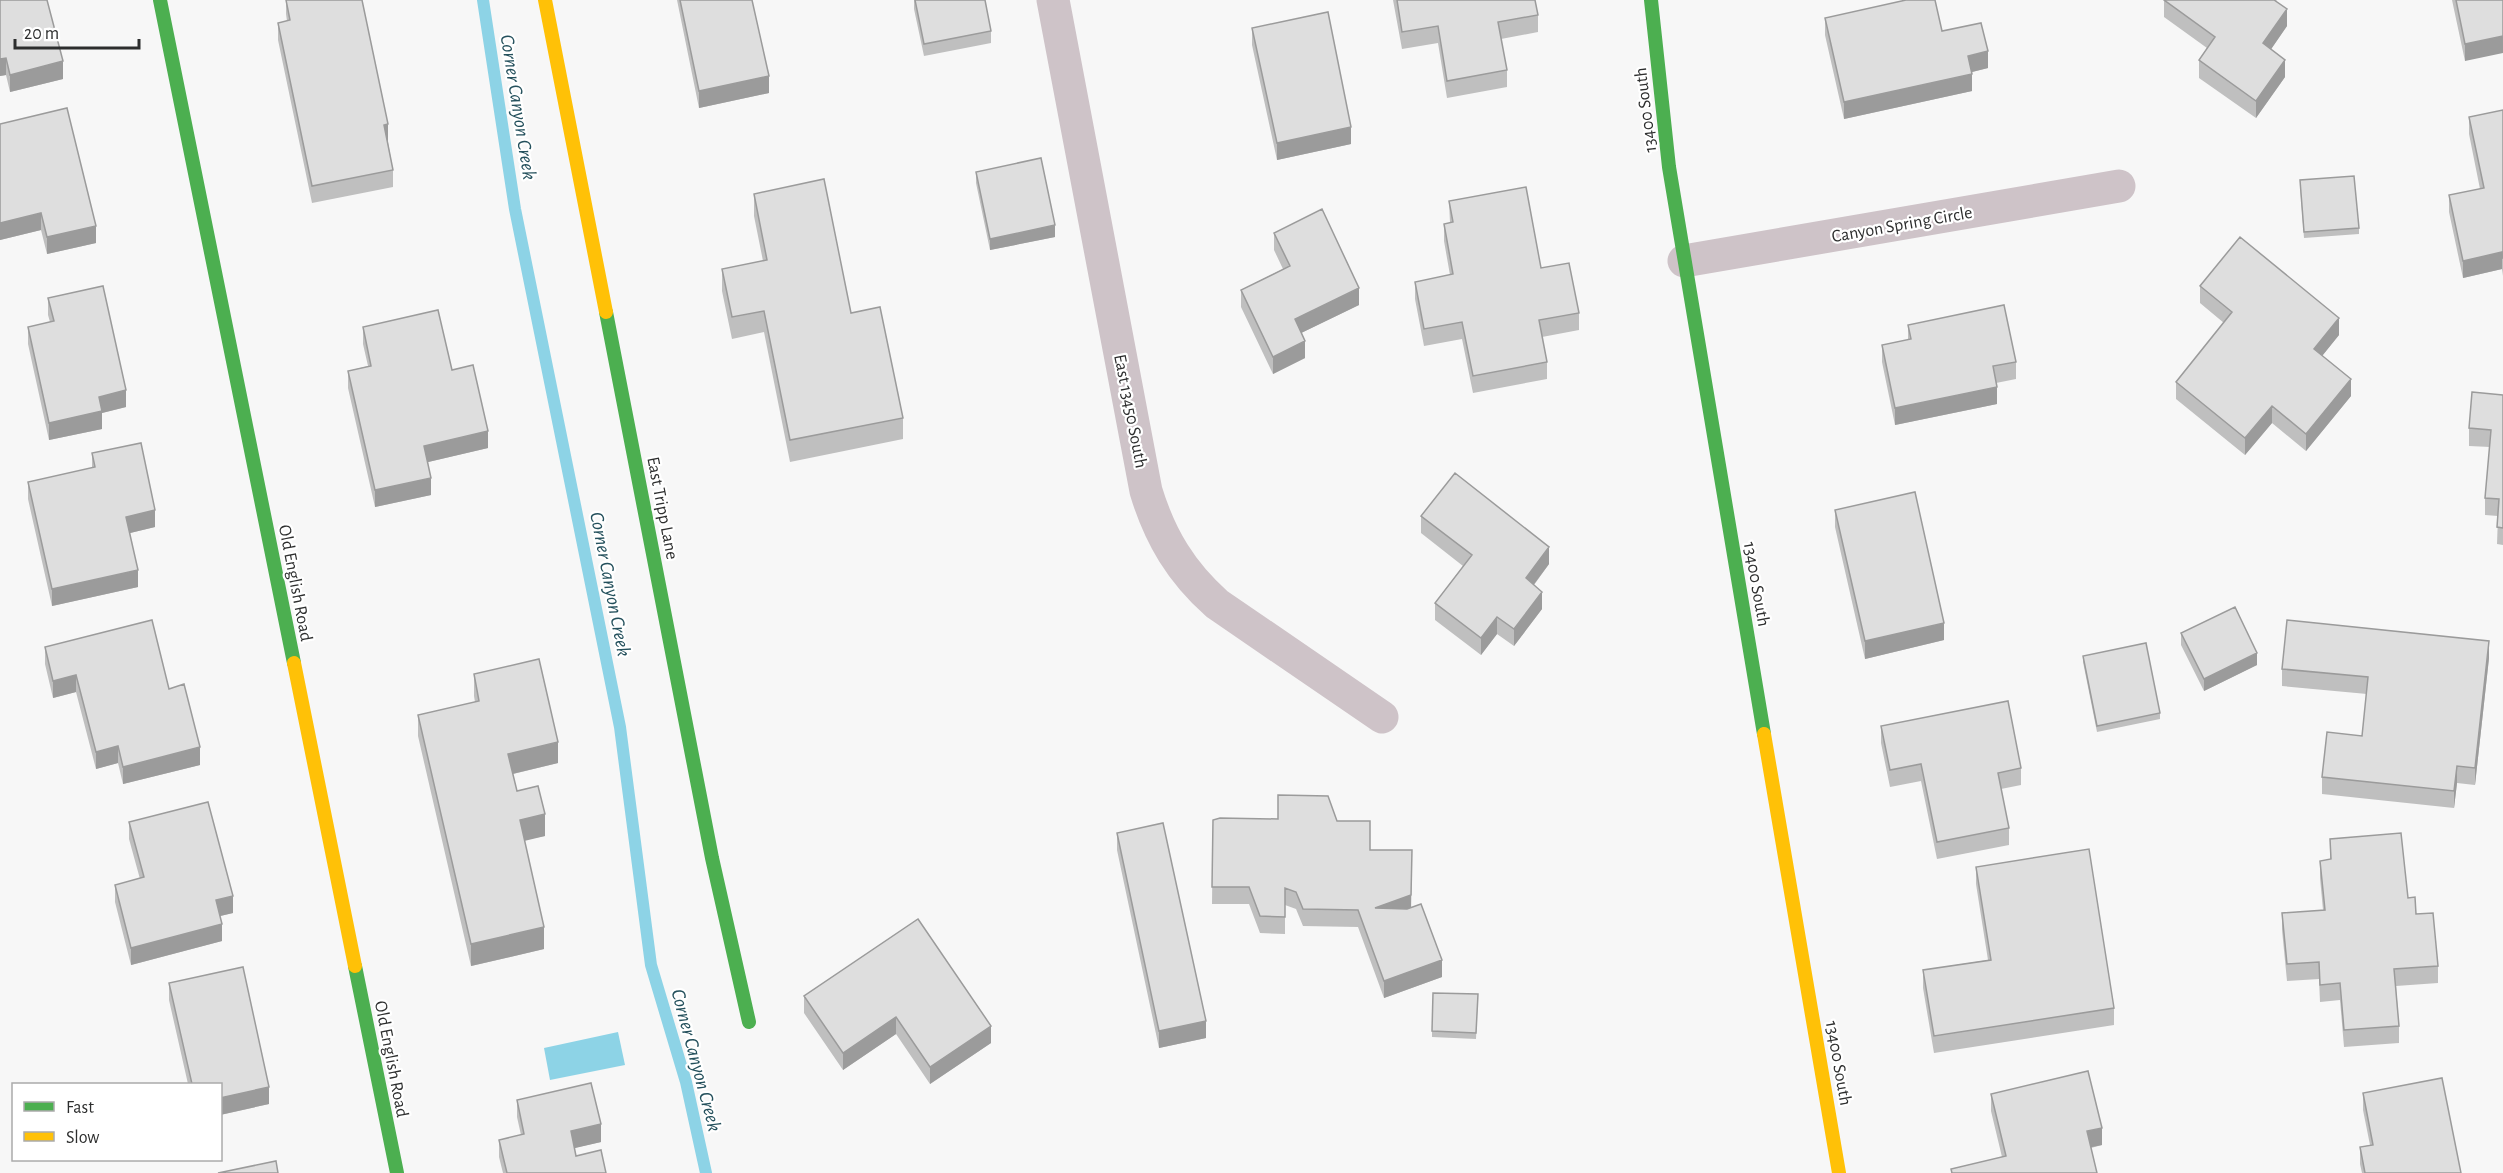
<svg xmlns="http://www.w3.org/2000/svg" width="2503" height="1173" font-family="'Alegreya Sans',sans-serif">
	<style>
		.water { fill: #8dd3e6 }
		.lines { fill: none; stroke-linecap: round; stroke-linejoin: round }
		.stream { stroke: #8dd3e6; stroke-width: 12 }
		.street { stroke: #cec3c8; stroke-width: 33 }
		.fast { stroke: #4caf50; stroke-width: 14 }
		.slow { stroke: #ffc107; stroke-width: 14 }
		.wall { fill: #bfbfbf }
		.shaded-wall { fill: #9b9b9b }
		.building { fill: #dedede; stroke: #9b9b9b; stroke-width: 1.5 }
		.labels { text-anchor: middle; stroke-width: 4.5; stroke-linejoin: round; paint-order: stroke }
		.street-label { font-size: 18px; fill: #2d2e2e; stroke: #fff }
		.water-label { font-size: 20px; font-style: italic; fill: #24505c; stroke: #fff }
	</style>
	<rect width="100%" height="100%" fill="#f7f7f7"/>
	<path class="water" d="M618 1032 625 1065 550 1080 544 1048Z"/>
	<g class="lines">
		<path class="stream" d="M483 0 515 209 620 727 651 965 686 1082 706 1173"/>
		<path class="street" d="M1053 0 1146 491C1160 537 1181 572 1217 604L1382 717
			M1684 261 2119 186"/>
		<path class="fast" d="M160 0 294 663
			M1651 0 1669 167 1764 734
			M606 312 712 858 749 1022
			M355 966 397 1173"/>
		<path class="slow" d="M545 0 606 312
			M294 663 355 966
			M1764 734 1839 1173"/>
	</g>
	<path class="wall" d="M0 0 63 79 10 92 6 75 0 76Z
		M286 0H362L393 170V187L312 203 278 40V23L287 21 286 14Z
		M677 0H752L769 93 699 108Z
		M914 0H985L991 31V43L924 56 914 9Z
		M1393 0H1535L1538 15V32L1501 39 1507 70V87L1447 98 1438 43 1402 49Z
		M2164 0H2277L2276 1 2287 26 2271 49 2285 77 2256 118 2199 78V60L2207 48 2164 17Z
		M2452 0H2503L2465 61Z
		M1825 18 1942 31 1988 68 1972 72V91L1844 119 1825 35Z
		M1252 28 1351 144 1277 160 1252 45Z
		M2503 110V276L2502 269 2463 278 2449 212V195L2480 189 2469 134V117Z
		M0 124 96 243 47 254 41 230 0 240Z
		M976 172 1055 237 990 250 976 183Z
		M2300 186 2359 228V234L2304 238Z
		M754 194 851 313 903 418V439L790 462 764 332 732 339 722 291V269L763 261 754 216Z
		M1449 201 1541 268 1579 313V330L1542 337 1547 362V379L1473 393 1462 339 1424 346 1415 299V282L1450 275 1444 241V224L1450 223Z
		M1274 233 1359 305 1301 333 1305 358 1273 374 1241 307V290L1283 269 1274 250Z
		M2200 286 2339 335 2322 356 2351 396 2306 451 2272 423 2245 455 2176 399V382L2224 323 2200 303Z
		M48 298 126 407 102 413V429L49 440 28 344V327L50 322 48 315Z
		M1908 325 2016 362V379L1996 383 1997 404 1895 425 1882 362V345L1908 340Z
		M363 327 452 370 488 448 428 462 431 495 375 507 348 388V371L368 366 363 344Z
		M2503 395V545L2497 544 2498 516 2485 515V498L2490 447 2469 446V428Z
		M92 453 155 527 130 533 138 587 52 606 28 499V482L92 468Z
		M1835 510 1944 640 1865 659 1835 527Z
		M1421 516 1549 564 1534 585 1542 609 1514 646 1497 634 1481 655 1435 620V603L1463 566 1421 533Z
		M2181 633 2257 665 2204 691 2181 645Z
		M45 647 169 689 200 765 123 784 118 763 96 769 76 692 53 698 45 664Z
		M2083 656 2160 713V719L2097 732 2083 662Z
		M2489 658 2475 785 2457 783 2454 808 2322 794V777L2362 736 2367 694 2282 686V669Z
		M474 674 558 763 513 774 517 791 545 836 524 840 544 949 471 966 418 736V715L475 702 474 696Z
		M1881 726 2021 768V785L2001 789 2009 828V845L1937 859 1921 781 1890 787 1881 743Z
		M1213 820 1337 821 1370 850 1411 908 1442 977 1384 998 1358 927 1303 926 1296 909 1285 905V934L1260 933 1249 904H1212Z
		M129 822 233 913 220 916 222 941 131 965 115 902V885L140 879 129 839Z
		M1117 833 1206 1038 1159 1048 1117 850Z
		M2330 839 2408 898 2416 914 2438 966V983L2396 986 2399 1026V1043L2344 1047 2340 1000 2320 1002 2319 979 2287 981 2282 930V913L2323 910 2320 878V861L2330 860Z
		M1976 867 2114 1008V1025L1934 1053 1923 988V970L1988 960 1976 884Z
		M918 919 991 1043 930 1084 896 1034 843 1070 804 1013V996Z
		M169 983 269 1104 220 1115V1084H188L169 1000Z
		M1478 994 1476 1039 1432 1037V1031Z
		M2363 1093 2461 1173H2362L2360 1164V1147L2370 1145 2363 1110Z
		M1991 1094 2102 1145 2091 1148 2097 1173H1951V1169L2002 1157 1991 1111Z
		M517 1100 601 1142 574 1148 576 1156 606 1173H503L499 1157V1140L521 1135 517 1117Z"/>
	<path class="shaded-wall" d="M2287 9V26L2263 61V43Z
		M2503 36V53L2465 61V44Z
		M1988 51V68L1968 73V56Z
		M6 58V75L0 76V59Z
		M2285 60V77L2256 118V101Z
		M63 61V79L10 92V75Z
		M1972 74V91L1844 119V102Z
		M769 76V93L699 108V91Z
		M388 124V141L384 142V125Z
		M1351 127V144L1277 160V143Z
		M41 213V230L0 240V223Z
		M1055 225V237L990 250V239Z
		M96 226V243L47 254V237Z
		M2502 252V269L2463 278V261Z
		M1359 288V305L1295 336V319Z
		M2339 318V335L2314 366V349Z
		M1305 341V358L1273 374V357Z
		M2351 379V396L2306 451V434Z
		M1997 387V404L1895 425V408Z
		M126 390V407L102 413V429L49 440V423L99 397Z
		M2272 406V423L2245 455V438Z
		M488 431V448L424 463V446Z
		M431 478V495L375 507V490Z
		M155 510V527L126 534V517Z
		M1549 547V564L1526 595V578Z
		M138 570V587L52 606V589Z
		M1542 592V609L1514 646V629Z
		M1497 617V634L1481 655V638Z
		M1944 623V640L1865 659V641Z
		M2489 641V658L2475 785V768Z
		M2257 653V665L2204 691V679Z
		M76 675V692L53 698V681Z
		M558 742V763L508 775V754Z
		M118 746V763L96 769V752Z
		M200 747V765L123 784V767Z
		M2457 766V783L2454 808V791Z
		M545 814V836L520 842V820Z
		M1412 850 1411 912 1375 908Z
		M233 896V913L216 917V900Z
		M222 924V941L131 965V948Z
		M544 927V949L471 966V944Z
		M1442 960V977L1384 998V981Z
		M896 1017V1034L843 1070V1053Z
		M1206 1021V1038L1159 1048V1031Z
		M991 1026V1043L930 1084V1067Z
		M269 1087V1104L220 1115V1098Z
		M601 1124V1142L571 1149V1131Z
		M2102 1128V1145L2087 1148V1131Z"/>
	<path class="building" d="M0 0H47L63 61 10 75 6 58 0 59Z
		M286 0H362L388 124 384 125 393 170 312 186 278 23 290 20Z
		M680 0H752L769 76 699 91Z
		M915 0H985L991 31 924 44Z
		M1397 0H1535L1538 15 1498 22 1507 70 1447 81 1438 26 1402 32Z
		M1906 0H1935L1942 31 1981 23 1988 51 1968 56 1972 74 1844 102 1825 18Z
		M2164 0H2274L2287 9 2263 43 2285 60 2256 101 2199 60 2215 37Z
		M2456 0H2503V36L2465 44Z
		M1328 12 1351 127 1277 143 1252 28Z
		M67 108 96 226 47 237 41 213 0 223V124Z
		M2503 110V259L2502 252 2463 261 2449 195 2484 188 2469 117Z
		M1041 158 1055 225 990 239 976 172Z
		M2354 176 2359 228 2304 232 2300 180Z
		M824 179 851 313 880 307 903 418 790 440 764 311 732 317 722 269 767 260 754 194Z
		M1526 187 1541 268 1569 263 1579 313 1539 320 1547 362 1473 376 1462 322 1424 329 1415 282 1453 274 1444 224 1453 222 1449 201Z
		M1322 209 1359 288 1295 319 1305 341 1273 357 1241 290 1290 266 1274 233Z
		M2240 237 2339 318 2314 349 2351 379 2306 434 2272 406 2245 438 2176 382 2232 312 2200 286Z
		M103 286 126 390 99 397 102 411 49 423 28 327 54 321 48 298Z
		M2004 305 2016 362 1993 366 1997 387 1895 408 1882 345 1911 339 1908 325Z
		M438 310 452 370 473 365 488 431 424 446 431 478 375 490 348 371 371 366 363 327Z
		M2472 392 2503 395V528L2497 527 2499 499 2485 498 2491 430 2469 428Z
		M141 443 155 510 126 517 138 570 52 589 28 482 95 467 92 453Z
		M1455 473 1549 547 1526 578 1542 592 1514 629 1497 617 1481 638 1435 603 1472 555 1421 516Z
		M1915 492 1944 623 1865 641 1835 510Z
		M2235 607 2257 653 2204 679 2181 633Z
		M152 620 169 689 184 684 200 747 123 767 118 746 96 752 76 675 53 681 45 647Z
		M2287 620 2489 641 2475 768 2457 766 2454 791 2322 777 2327 732 2362 736 2368 677 2282 669Z
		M2146 643 2160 713 2097 726 2083 656Z
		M539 659 558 742 508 754 517 791 538 786 545 814 520 820 544 927 471 944 418 715 479 701 474 674Z
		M2008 701 2021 768 1998 773 2009 828 1937 842 1921 764 1890 770 1881 726Z
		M1278 795 1328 796 1337 821H1370V850H1412L1411 895 1375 908 1407 909 1421 904 1442 960 1384 981 1358 910 1303 909 1296 892 1285 888V917L1260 916 1249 887H1212L1213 820 1220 818 1278 819Z
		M208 802 233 896 216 900 222 924 131 948 115 885 144 877 129 822Z
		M1163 823 1206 1021 1159 1031 1117 833Z
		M2401 833 2408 898 2415 897 2416 914 2433 913 2438 966 2394 969 2399 1026 2344 1030 2340 983 2320 985 2319 962 2287 964 2282 913 2325 910 2320 861 2331 859 2330 839Z
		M2089 849 2114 1008 1934 1036 1923 970 1991 960 1976 867Z
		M918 919 991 1026 930 1067 896 1017 843 1053 804 996Z
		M243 967 269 1087 220 1098V1084H192L169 983Z
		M1433 993 1478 994 1476 1033 1432 1031Z
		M2088 1071 2102 1128 2087 1131 2097 1173H1952L1951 1169 2006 1156 1991 1094Z
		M2442 1078 2461 1173H2365L2360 1147 2373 1145 2363 1093Z
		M591 1083 601 1124 571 1131 576 1156 601 1150 606 1173H507L499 1140 524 1134 517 1100Z
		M276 1161 278 1173H218Z"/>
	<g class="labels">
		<g class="street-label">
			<text transform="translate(1645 110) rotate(-97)" y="6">13400 South</text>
			<text transform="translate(1902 224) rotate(-10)" y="6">Canyon Spring Circle</text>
			<text transform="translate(1131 411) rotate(79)" y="6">East 13450 South</text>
			<text transform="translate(663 508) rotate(79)" y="6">East Tripp Lane</text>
			<text transform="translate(296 583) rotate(79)" y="6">Old English Road</text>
			<text transform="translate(1757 584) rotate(80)" y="6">13400 South</text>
			<text transform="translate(392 1059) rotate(79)" y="6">Old English Road</text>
			<text transform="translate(1839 1063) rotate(80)" y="6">13400 South</text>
		</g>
		<g class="water-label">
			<text transform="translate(519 107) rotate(81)" y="7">Corner Canyon Creek</text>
			<text transform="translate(611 584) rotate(79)" y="7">Corner Canyon Creek</text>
			<text transform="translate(697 1060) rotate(75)" y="7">Corner Canyon Creek</text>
		</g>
	</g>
	<rect x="12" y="1083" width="210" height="78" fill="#ffffff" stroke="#ababab" stroke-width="1.5"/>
	<rect x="24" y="1102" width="30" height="9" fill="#4caf50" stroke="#ababab" stroke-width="1.5"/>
	<text x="66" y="1113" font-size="18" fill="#2d2e2e">Fast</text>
	<rect x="24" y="1132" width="30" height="9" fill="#ffc107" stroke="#ababab" stroke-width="1.5"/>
	<text x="66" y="1143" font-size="18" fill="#2d2e2e">Slow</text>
	<path d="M15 39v9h124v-9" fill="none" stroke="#2d2e2e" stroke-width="3"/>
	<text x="24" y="39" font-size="18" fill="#2d2e2e" stroke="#ffffff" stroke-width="4.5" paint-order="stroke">20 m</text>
</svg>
